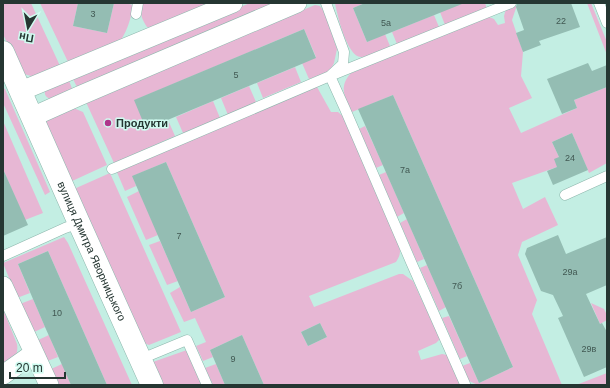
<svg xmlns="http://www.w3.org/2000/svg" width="610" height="388" font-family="Arial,sans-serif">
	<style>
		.green { fill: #e7b7d4; fill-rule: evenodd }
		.building { fill: #94bdb3 }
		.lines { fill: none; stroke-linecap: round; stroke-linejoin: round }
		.service-casing { stroke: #8db6ac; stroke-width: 11 }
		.minor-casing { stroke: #8db6ac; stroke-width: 20 }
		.tertiary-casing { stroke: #8db6ac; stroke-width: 23 }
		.service { stroke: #fff; stroke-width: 10 }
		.minor { stroke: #fff; stroke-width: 19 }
		.tertiary { stroke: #fff; stroke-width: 22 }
		.poi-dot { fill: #ae368b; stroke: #d0fbf0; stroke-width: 1.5 }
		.labels { text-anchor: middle; stroke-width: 3; stroke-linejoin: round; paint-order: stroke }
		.number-label { font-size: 9px; fill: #415852 }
		.poi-label { font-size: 11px; font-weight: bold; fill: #253632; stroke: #d0fbf0; text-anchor: start }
		.street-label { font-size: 11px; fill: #253632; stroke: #d0fbf0 }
	</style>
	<rect width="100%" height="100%" fill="#c3eee3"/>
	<path class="green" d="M3 3H31L61 68 38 78 24 74 19 70 3 34Z
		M40 3H78L73 26 107 33 114 3H125L133 5C131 18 128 29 121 40L69 64Z
		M142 3H218L154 29 147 27C141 17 140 15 142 3Z
		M250 3H281L78 89 72 77Z
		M335 3H365L353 8 367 42 385 34 390 46C382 50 370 57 361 57 347 57 337 14 335 3Z
		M463 3H485L487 9 445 25 440 12Z
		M587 3H591L607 42V55Z
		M315 5 320 6 325 13 337 49 334 63 330 71 309 79 302 63 316 57 304 29 135 100 168 120 175 136 114 163 85 100Z
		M516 6V8L512 20 523 52 521 76 532 98 509 108 521 133 577 108 574 100 607 87V163L589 173 572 133 552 142 559 157 557 167 512 183 523 209 545 197 558 225 522 242 518 255 537 300 532 314 562 385H478L469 381 462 366 470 363 479 383 513 367 393 95 352 112C345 98 338 87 351 73L489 17 494 19 498 25 505 23 504 16 506 9Z
		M434 15 439 27 397 44 392 32Z
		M295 67 301 82 263 98 257 83Z
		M68 78 73 91 51 99C46 98 44 95 45 90Z
		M249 86 256 102 228 115 221 98Z
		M317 87 331 112H338L345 118 399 245C401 252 400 256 396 262L309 296 314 307 399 274H403L413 281 440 339 436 343 418 351 421 360 442 354 447 355 462 385H264L242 335 210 350 213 357 203 361 196 346 206 342 195 318 184 322 170 293 180 287 191 312 225 297 166 162 133 176 136 186 125 191 116 170ZM320 323 327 337 308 346 301 332Z
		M3 88 5 89 50 192 45 195 3 103Z
		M213 101 220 118 183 133 176 117Z
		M71 107 83 112 107 165 70 182 45 126 46 122 51 114Z
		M3 121 43 213 25 220 3 169Z
		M365 126 383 165 376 168 359 129Z
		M386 172 404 213 397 217 379 175Z
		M110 173 181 332 149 345 144 343 74 189Z
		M139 191 158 235 146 240 127 197Z
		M407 219 424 259 417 262 400 223Z
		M64 237 68 243 132 385H107L48 251 18 264 30 293 17 298 3 263Z
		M160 241 178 281 167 285 149 245Z
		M427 265 446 307 439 311 420 268Z
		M33 299 45 327 32 333 20 304Z
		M591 303 604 309 607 315V320L600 324Z
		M3 309 17 344C19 356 12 364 3 371Z
		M449 316 467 356 460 359 442 318Z
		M49 335 58 357 45 362 36 341Z
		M187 350 202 385H160L150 363Z
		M62 364 71 385H55L49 370Z
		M216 364 225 385H213L205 368Z
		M607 373V385H576Z"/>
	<path class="building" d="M78 3H114L107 33 73 26Z
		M365 3H462V4L367 42 353 8Z
		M517 3H571L580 27 539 41 541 45 523 52 516 33 524 30 516 7Z
		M304 29 316 58 146 129 134 100Z
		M588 63 592 71 607 65V87L574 100 577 108 562 114 547 79Z
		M393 95 513 367 479 383 358 109Z
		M572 133 588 170 553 185 547 171 557 167 554 159 559 157 552 142Z
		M166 162 225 297 191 312 132 176Z
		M3 169 28 225 3 236Z
		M558 235 566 254 607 237V285L586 294 600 324 602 323 607 332V367L584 377 558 318 563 316 553 295 541 291 525 254 527 248Z
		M48 251 107 385H71L45 327 18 264Z
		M320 323 327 337 308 346 301 332Z
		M242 335 264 385H225L210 350Z"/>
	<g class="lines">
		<defs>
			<path id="service" d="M326 3 344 52 343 64 330 76 345 109 411 262 465 384
				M599 3 607 23
				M136 14 138 3
				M112 169 330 76 511 3
				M565 195 607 176
				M3 256 65 228 79 223
				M141 359 187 340 207 385"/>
			<path id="minor" d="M21 91 233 3
				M32 117 79 96 297 3
				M3 286 49 385
				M3 375 34 353"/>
			<g id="tertiary">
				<path id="s1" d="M3 52 79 223 152 385"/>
			</g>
		</defs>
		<use href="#service" class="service-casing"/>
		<use href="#minor" class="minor-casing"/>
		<use href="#tertiary" class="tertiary-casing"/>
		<use href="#service" class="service"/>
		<use href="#minor" class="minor"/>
		<use href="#tertiary" class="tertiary"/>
	</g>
	<circle class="poi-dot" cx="108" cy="123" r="4"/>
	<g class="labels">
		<g class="number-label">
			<text x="93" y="17">3</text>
			<text x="561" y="24">22</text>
			<text x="386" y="26">5а</text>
			<text x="236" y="78">5</text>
			<text x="570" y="161">24</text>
			<text x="405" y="173">7а</text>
			<text x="179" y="239">7</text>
			<text x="570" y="275">29а</text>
			<text x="457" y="289">7б</text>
			<text x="57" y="316">10</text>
			<text x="589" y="352">29в</text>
			<text x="233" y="362">9</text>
		</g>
		<g class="poi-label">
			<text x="116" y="127">Продукти</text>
		</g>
		<g class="street-label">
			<text dy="4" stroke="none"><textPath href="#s1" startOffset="218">вулиця Дмитра Яворницького</textPath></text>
		</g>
	</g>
	<rect width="610" height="388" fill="none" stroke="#253632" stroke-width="8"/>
	<g transform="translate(28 28) rotate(190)" stroke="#d0fbf0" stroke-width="3" paint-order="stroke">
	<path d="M0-3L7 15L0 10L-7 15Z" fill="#253632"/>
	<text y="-6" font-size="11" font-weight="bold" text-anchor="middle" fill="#253632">Пн</text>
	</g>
	<path d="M10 372v6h55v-6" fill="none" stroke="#253632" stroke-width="2"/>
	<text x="16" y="372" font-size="12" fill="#253632" stroke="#d0fbf0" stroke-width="3" paint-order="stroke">20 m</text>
</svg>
